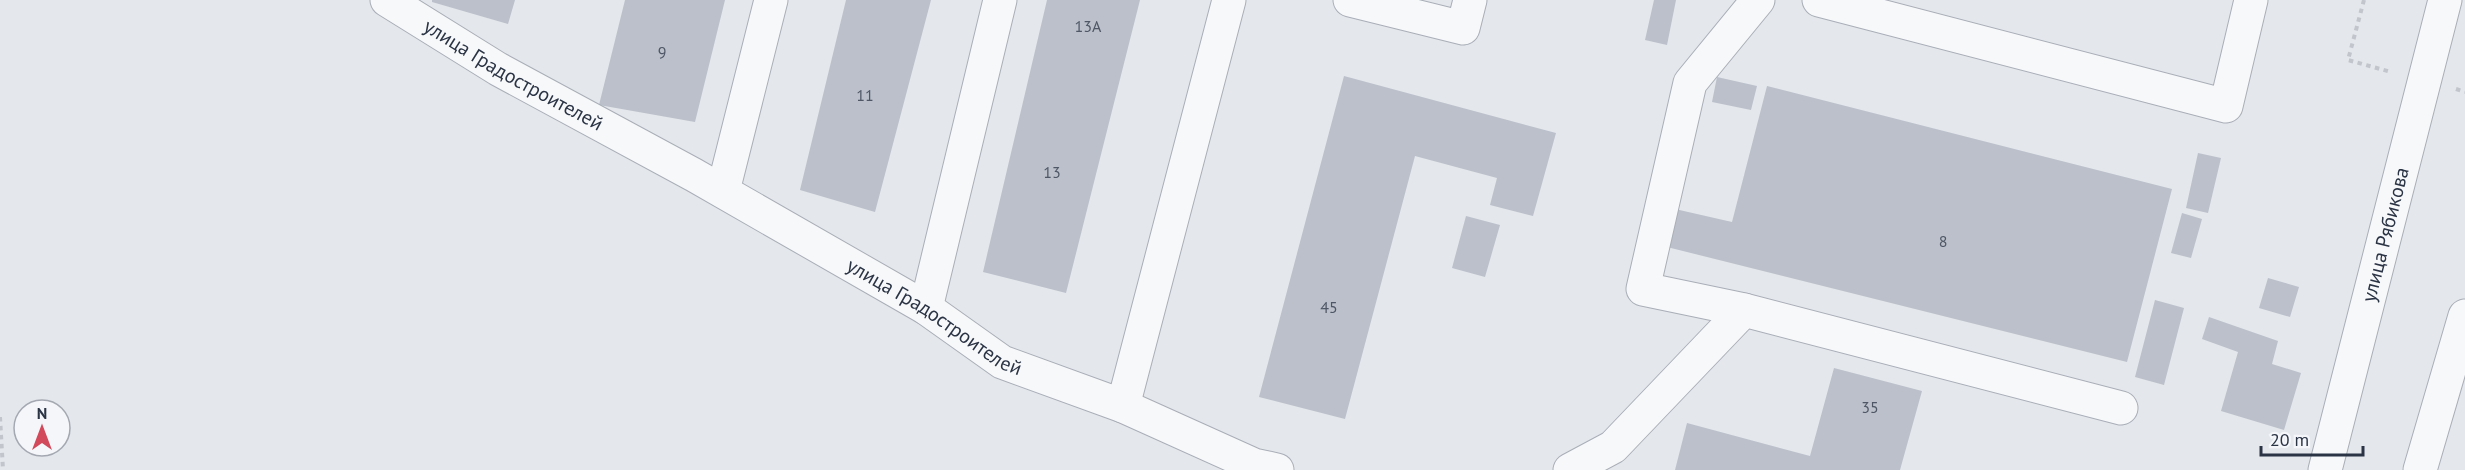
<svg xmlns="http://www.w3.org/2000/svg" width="2465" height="470" font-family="'PT Sans',sans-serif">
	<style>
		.building { fill: #bbc0ca }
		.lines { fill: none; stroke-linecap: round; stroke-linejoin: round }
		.minor-casing { stroke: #a9aeb7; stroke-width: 35 }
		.path { stroke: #c2c5cb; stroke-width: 4; stroke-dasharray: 4.5 4.5; stroke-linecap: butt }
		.minor { stroke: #f7f8fa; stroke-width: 33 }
		.labels { text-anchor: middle; stroke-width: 5; stroke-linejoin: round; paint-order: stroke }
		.number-label { font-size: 16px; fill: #4f5766 }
		.street-label { font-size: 20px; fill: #2b3445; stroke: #f4f6f9 }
	</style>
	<rect width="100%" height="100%" fill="#e4e7ec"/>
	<path class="building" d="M432 0H515L508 24 432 2Z
		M625 0H725L695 122 599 105Z
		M846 0H931L875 212 800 190Z
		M1047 0H1140L1066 293 983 272Z
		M1654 0H1676L1667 45 1645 40Z
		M1344 76 1556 133 1533 216 1490 205 1497 178 1415 156 1345 419 1259 397Z
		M1717 77 1757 86 1751 110 1712 102Z
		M1767 86 2172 189 2127 362 1667 247 1675 209 1732 222Z
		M2198 153 2221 158 2208 213 2186 208Z
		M2182 213 2202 219 2191 258 2171 253Z
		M1466 216 1500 225 1485 277 1452 268Z
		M2268 278 2299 287 2290 317 2259 308Z
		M2155 300 2184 308 2164 385 2135 377Z
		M2209 317 2278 341 2272 364 2301 373 2284 430 2221 411 2238 352 2202 339Z
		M1834 368 1922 391 1900 470H1675L1687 423 1810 456Z"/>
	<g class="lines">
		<defs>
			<g id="minor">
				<path id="s1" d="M387 0 498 69 694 175 926 308 1002 362 1123 406 1229 0"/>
				<path d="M1350 0 1463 28 1470 0"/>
				<path d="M1819 0 2226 106 2251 0"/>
				<path d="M723 191 771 0"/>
				<path d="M926 308 1000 0"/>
				<path d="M1744 310 1643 289 1690 83 1758 0"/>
				<path d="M1123 406 1254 465 1277 470"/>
				<path d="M1570 470 1613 447 1744 310 2121 408"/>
				<path id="s2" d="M2325 470 2445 0"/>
				<path d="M2420 470 2465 316"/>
			</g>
		</defs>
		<use href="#minor" class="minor-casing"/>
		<path class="path" d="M2364 0 2348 60 2391 72
			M2456 89 2465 92
			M0 417 3 470"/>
		<use href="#minor" class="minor"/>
	</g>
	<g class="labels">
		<g class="number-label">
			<text x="1088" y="32">13А</text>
			<text x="662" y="58">9</text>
			<text x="865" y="101">11</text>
			<text x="1052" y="178">13</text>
			<text x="1943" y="247">8</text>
			<text x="1329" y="313">45</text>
			<text x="1870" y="413">35</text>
		</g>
		<g class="street-label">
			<text dy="7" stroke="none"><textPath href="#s1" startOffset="147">улица Градостроителей</textPath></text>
			<text dy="7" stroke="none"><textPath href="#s2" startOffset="243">улица Рябикова</textPath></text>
			<text dy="7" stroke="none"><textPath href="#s1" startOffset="633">улица Градостроителей</textPath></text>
		</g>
	</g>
	<g transform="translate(42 428)"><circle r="28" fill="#f4f6f9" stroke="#a4a8b1" stroke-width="1.5"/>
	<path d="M0-4.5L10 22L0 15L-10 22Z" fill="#d1495b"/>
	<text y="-9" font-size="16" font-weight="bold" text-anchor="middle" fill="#2b3445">N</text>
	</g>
	<path d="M2261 446v9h102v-9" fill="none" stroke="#2b3445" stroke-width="3"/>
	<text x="2270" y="446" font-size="18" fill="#2b3445" stroke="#f4f6f9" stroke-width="4.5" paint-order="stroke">20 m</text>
</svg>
